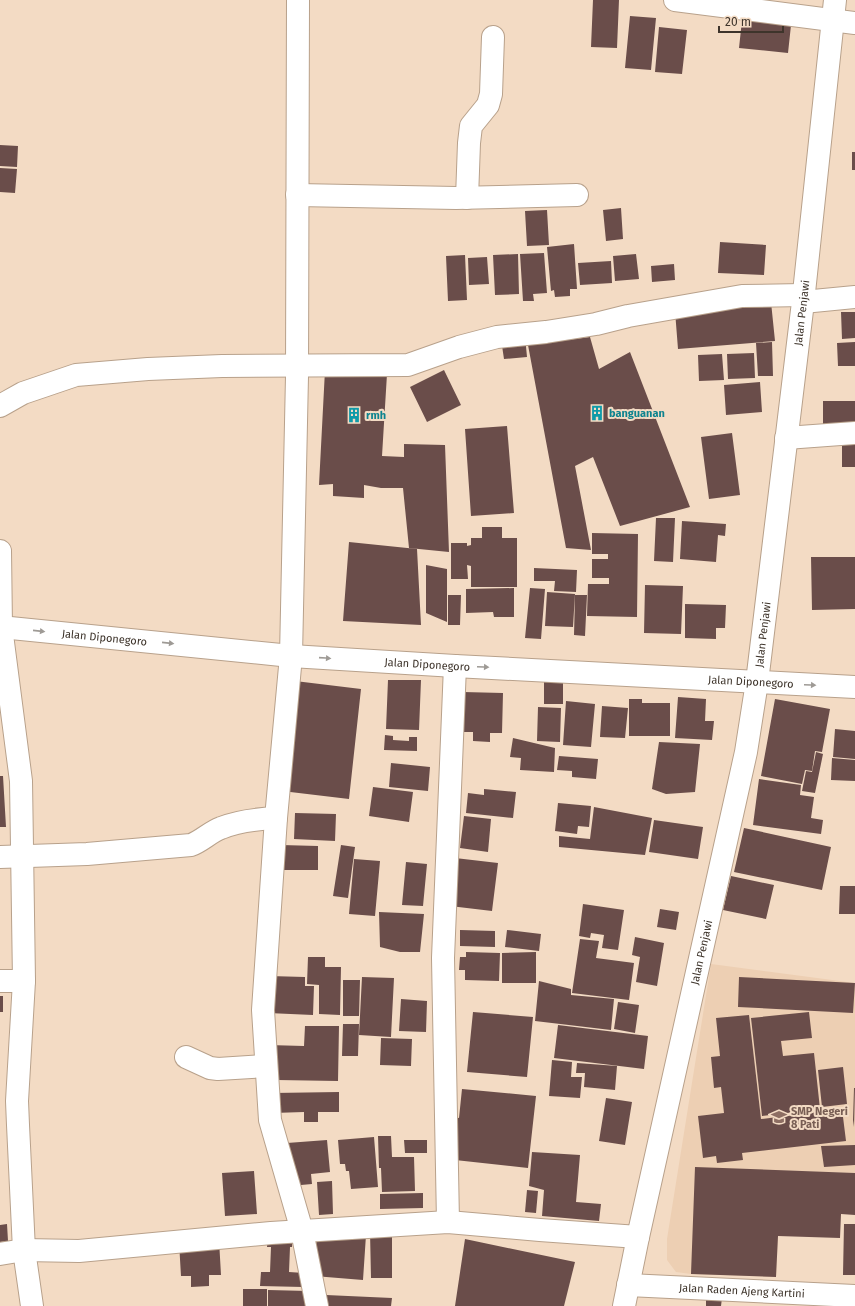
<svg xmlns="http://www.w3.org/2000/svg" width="855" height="1306" font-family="'Fira Sans',sans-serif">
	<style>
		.built { fill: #edcfb3 }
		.building { fill: #6a4d4a }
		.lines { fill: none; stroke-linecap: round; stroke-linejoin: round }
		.minor-casing { stroke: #b8a18b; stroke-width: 24 }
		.major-casing { stroke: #b8a18b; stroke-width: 24 }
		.minor { stroke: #fff; stroke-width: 22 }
		.major { stroke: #fff; stroke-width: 22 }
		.oneway { fill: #9e9a95 }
		.labels { text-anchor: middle; stroke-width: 4; stroke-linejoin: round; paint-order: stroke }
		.street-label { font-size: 11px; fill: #3e342b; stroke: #f3dbc4 }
		.culture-label { font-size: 11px; font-weight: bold; fill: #0d838f; stroke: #f3dbc4; text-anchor: start }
		.education-label { font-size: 11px; font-weight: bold; fill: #785e54; stroke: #f3dbc4; text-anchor: start }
	</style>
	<rect width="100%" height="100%" fill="#f3dbc4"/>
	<path class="built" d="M711 964 855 983V1173L781 1171 776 1277 691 1274 676 1272 667 1260V1239Z"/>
	<path class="building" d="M593 0H619L617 48 591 47Z
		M743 11 792 16 788 53 739 48Z
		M630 16 656 18 651 70 625 68Z
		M659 27 687 30 682 74 655 72Z
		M0 145 18 146 17 167 0 166Z
		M852 152H855V170H852Z
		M0 168 17 169 15 193 0 192Z
		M621 208 623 239 606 241 603 210Z
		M547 210 549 245 527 246 525 211Z
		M720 242 766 245 764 275 718 273Z
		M574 244 577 289H570V296L555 297 554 290 551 291 547 247Z
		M544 253 547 293 533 294 534 301H523L520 254Z
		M518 254 519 294 495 295 493 255Z
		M636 254 639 279 615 281 613 256Z
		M465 255 467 300 448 301 446 256Z
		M487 257 489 284 469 285 468 258Z
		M611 261 612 283 580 285 578 263Z
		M674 264 675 280 652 282 651 266Z
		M771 302 775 341 678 349 675 311Z
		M841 312H855V338L842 339Z
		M525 336 527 357 504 359 501 339Z
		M590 337 599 369 630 352 690 507 620 526 593 457 575 466 591 550 566 548 528 345Z
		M772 342 773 376H758L756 343Z
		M855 342V366H838L837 343Z
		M754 353 755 378 728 379 727 354Z
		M722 354 724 380 699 381 698 355Z
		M325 370 387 374 382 456 404 457V444L445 445 449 552 409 548 403 488H381L364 485V498L333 496V484L319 485Z
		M444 370 461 405 427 422 410 387Z
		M760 382 762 412 726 415 724 385Z
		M823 401H855V429H823Z
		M507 426 514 513 471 516 465 429Z
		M732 433 740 495 709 499 701 437Z
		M842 444H855V467H842Z
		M656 518H675L673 562 654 561Z
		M682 521 726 524 725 536 718 535 716 562 680 559Z
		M482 527H502V538H517V587H471V566L467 565 468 579H451V543H467V546L471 545V538H482Z
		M592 533 638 534 637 617 587 616 588 584H609V578H592V559H608V554H592Z
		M349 542 417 549 421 625 343 621Z
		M811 557H855V609L812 610Z
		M426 565 447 569V622L426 613Z
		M534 568 577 570 576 592 554 591 555 581H534Z
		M645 585 683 586 681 634 644 633Z
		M514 588V617H494L493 612 466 613V589Z
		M530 588 545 589 541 639 525 638Z
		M547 592 575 594 573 627 545 626Z
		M448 595H461L460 625H448Z
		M575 595H587L585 636 574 635Z
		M685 604 726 605 725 628H716V639L685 638Z
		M388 680H421L419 730 386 729Z
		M295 681 361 689 349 799 282 791Z
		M544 682H563V704H544Z
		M463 692 503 693 502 733H490V742L473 741V732H462Z
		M678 697 706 699 705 721H714L712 740 675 738Z
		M629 699H642V703H670V736H629Z
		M775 699 830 709 822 752 815 751 812 771 805 770 802 784 761 776Z
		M566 701 595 704 591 747 563 745Z
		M602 706 628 708 625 738 600 737Z
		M538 707 561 708 560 742 537 741Z
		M835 729 855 731V759L833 757Z
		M385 735 393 736V740L409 741V737H417V751L384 750Z
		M513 738 555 748 554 772 520 770 521 758 510 757Z
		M659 742 700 744 695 792 666 794 652 789Z
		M816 752 823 754 815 793 802 791 806 771 812 772Z
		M559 756 598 759 596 779 572 777V771L557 770Z
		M832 758 855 760V781L831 780Z
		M391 763 430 767 428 791 389 787Z
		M0 776H3L6 827H0Z
		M759 779 801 785 800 795 814 797 811 818 823 820 821 834 753 825Z
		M373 787 413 792 409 822 369 816Z
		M484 789 516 792 513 818 466 813 468 793 484 795Z
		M558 803 591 806 589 827 578 826 577 834 555 831Z
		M594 807 652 818 645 855 559 847V836L590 839Z
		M295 813 336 814 335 841 294 839Z
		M464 816 491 819 488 852 460 848Z
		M654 820 703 827 698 859 649 852Z
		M744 828 831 847 822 890 734 872Z
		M281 845 318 846V870H281Z
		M341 845 355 847 348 898 333 896Z
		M455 858 498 863 492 911 450 906Z
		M354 859 380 861 375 916 349 914Z
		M406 862 427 864 423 906 402 905Z
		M731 876 774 885 766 919 723 910Z
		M840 886H855V914H839Z
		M583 904 624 910 618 950 602 948 604 935 591 933 590 938 579 936Z
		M660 909 679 912 676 930 657 927Z
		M379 912 424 914 420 952H400L380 947Z
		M460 930 495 931V947L460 946Z
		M507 930 541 934 539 951 505 947Z
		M635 937 664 943 657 986 636 982 640 957 632 955Z
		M580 939 599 941 596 958 634 963 629 1000 572 993Z
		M466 952 500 953 499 981 465 980V970H459L460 957H466Z
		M536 952V983H502V953Z
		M308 957H325V967H341L340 1015 319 1014V985L307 984Z
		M269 976 305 977V986H314L313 1015 268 1013Z
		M362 977 394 978 391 1037 359 1035Z
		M739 977 855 983 853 1013 738 1007Z
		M343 980H360L359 1016H343Z
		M539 981 571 989V995L614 999 611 1030 535 1021Z
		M0 996H3V1012H0Z
		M401 999 427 1001 426 1032 399 1031Z
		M618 1002 639 1005 635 1033 614 1029Z
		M473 1012 533 1017 527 1077 467 1072Z
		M809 1012 812 1038 781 1041 783 1056 814 1053 820 1109 762 1116 751 1018Z
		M749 1015 761 1119 842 1109 846 1141 742 1153 743 1160 717 1163 716 1156 703 1158 698 1116 724 1113 721 1087 714 1088 711 1057 720 1056 716 1018Z
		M343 1024H359L358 1056H342Z
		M558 1025 648 1036 644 1069 554 1058Z
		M305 1026H339L338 1081 277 1080 278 1061H267L268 1045 304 1046Z
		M381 1038 412 1039 411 1066 380 1065Z
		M552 1060 572 1062 571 1077H582L580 1098 549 1096Z
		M577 1063 617 1066 615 1090 584 1087 585 1073H576Z
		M843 1067 847 1104 822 1107 818 1070Z
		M854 1088H855L854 1127 853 1120Z
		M462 1089 536 1096 528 1168 455 1160 454 1117 459 1118Z
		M339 1092V1112H318V1122H304V1112L273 1113V1093Z
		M606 1098 632 1102 625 1145 599 1141Z
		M378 1136H391L392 1157H414L415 1191 382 1192 381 1168H379Z
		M374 1137 378 1187 351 1189 349 1171H346L345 1164H340L338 1140Z
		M327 1140 330 1172 311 1174 312 1184 290 1186 287 1143Z
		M404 1140H427V1153H405Z
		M855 1145V1165L824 1167 821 1146Z
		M532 1152 580 1155 576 1202 601 1204 599 1221 542 1216 544 1190 529 1186Z
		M695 1167 855 1173V1215L841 1214 840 1238 778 1236 776 1277 691 1274Z
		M254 1171 257 1214 225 1216 222 1173Z
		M332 1181 333 1214 319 1215 317 1182Z
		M527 1190 538 1191 536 1213 525 1212Z
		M423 1193V1208L380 1209V1194Z
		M7 1224 8 1241 0 1242V1225Z
		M844 1224H855V1275H843Z
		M392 1230V1278H371L370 1231Z
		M317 1232 366 1235 363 1280 314 1276Z
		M268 1234H293L292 1247H290L289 1272 304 1273 303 1287 260 1286 261 1272H270L271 1247H267Z
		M465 1239 575 1262 564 1306H455Z
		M219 1240 221 1275H209V1286L191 1287V1276H181L179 1242Z
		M243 1289H267V1306H243Z
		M268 1290 308 1291 307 1306H268Z
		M326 1295 392 1298 391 1306H325Z
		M706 1297 722 1298 721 1306H706Z"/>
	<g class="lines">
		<defs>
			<g id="minor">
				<path d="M298 0 297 376 291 656 276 818 263 1010 270 1120 302 1231 317 1306"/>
				<path d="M675 0 855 23"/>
				<path d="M297 195 456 198 577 195"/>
				<path d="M467 198 469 143 471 126 488 105 491 94 493 37"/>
				<path d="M803 302 855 297"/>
				<path d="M0 406 23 393 76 375 148 369 222 366 408 365 459 347 497 337 546 332 596 324 628 316 742 296 803 295"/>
				<path d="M786 438 855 433"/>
				<path d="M0 551 1 627 21 781 24 981 17 1101 18 1125 24 1250 32 1306"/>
				<path d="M0 857 87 854 191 845C202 841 210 832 221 828 238 821 257 819 276 818"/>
				<path d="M0 981H24"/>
				<path d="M186 1057 210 1068 218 1069 266 1066"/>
				<path d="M448 1222 443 958 455 666"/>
				<path d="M0 1254 24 1250 79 1251 271 1233 448 1222 540 1230 638 1237"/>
				<path id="s1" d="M628 1285 855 1296"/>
				<path id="s2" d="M624 1306 638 1237 746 752 757 682 803 302 835 0"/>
			</g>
			<g id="major">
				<path id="s3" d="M0 627 291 656 455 666 855 687"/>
			</g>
		</defs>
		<use href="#minor" class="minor-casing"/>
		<use href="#major" class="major-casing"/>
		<use href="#minor" class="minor"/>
		<use href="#major" class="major"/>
	</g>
	<defs><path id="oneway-solid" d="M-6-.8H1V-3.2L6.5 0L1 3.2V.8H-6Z"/></defs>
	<g class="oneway">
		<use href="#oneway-solid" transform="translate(39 631) rotate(6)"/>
		<use href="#oneway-solid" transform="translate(168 643) rotate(6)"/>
		<use href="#oneway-solid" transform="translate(325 658) rotate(4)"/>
		<use href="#oneway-solid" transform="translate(483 667) rotate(3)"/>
		<use href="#oneway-solid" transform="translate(810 685) rotate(3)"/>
	</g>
	<defs>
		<symbol id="building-bare" viewBox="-9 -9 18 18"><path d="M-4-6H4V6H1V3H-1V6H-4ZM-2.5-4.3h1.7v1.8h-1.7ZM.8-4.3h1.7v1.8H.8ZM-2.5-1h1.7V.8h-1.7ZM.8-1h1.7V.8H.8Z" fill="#0f9aa8" stroke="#f3dbc4" stroke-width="2.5" paint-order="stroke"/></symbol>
		<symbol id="school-bare" viewBox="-9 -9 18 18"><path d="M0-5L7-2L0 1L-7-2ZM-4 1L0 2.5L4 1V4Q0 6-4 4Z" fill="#8d6e63" stroke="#f3dbc4" stroke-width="2.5" paint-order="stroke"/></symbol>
	</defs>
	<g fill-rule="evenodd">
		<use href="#building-bare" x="586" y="402" width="22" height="22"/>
		<use href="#building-bare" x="343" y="404" width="22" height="22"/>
		<use href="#school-bare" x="768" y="1106" width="22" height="22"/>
	</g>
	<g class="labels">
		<g class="street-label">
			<text dy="4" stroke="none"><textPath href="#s2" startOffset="1010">Jalan Penjawi</textPath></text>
			<text dy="4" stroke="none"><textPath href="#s2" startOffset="686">Jalan Penjawi</textPath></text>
			<text dy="4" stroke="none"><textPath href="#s3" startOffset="105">Jalan Diponegoro</textPath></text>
			<text dy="4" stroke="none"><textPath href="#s3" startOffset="429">Jalan Diponegoro</textPath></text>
			<text dy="4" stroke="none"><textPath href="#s3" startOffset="753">Jalan Diponegoro</textPath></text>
			<text dy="4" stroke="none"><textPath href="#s2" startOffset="362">Jalan Penjawi</textPath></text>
			<text dy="4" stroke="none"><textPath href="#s1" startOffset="114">Jalan Raden Ajeng Kartini</textPath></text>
		</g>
		<g class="culture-label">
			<text x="609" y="417">banguanan</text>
			<text x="366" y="419">rmh</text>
		</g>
		<g class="education-label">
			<text x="791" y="1115">SMP Negeri<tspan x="791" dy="13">8 Pati</tspan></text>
		</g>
	</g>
	<path d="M719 26v6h64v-6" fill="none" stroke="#3e342b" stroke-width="2"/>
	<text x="725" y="26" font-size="12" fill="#3e342b" stroke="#f3dbc4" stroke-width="3" paint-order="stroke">20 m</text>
</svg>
